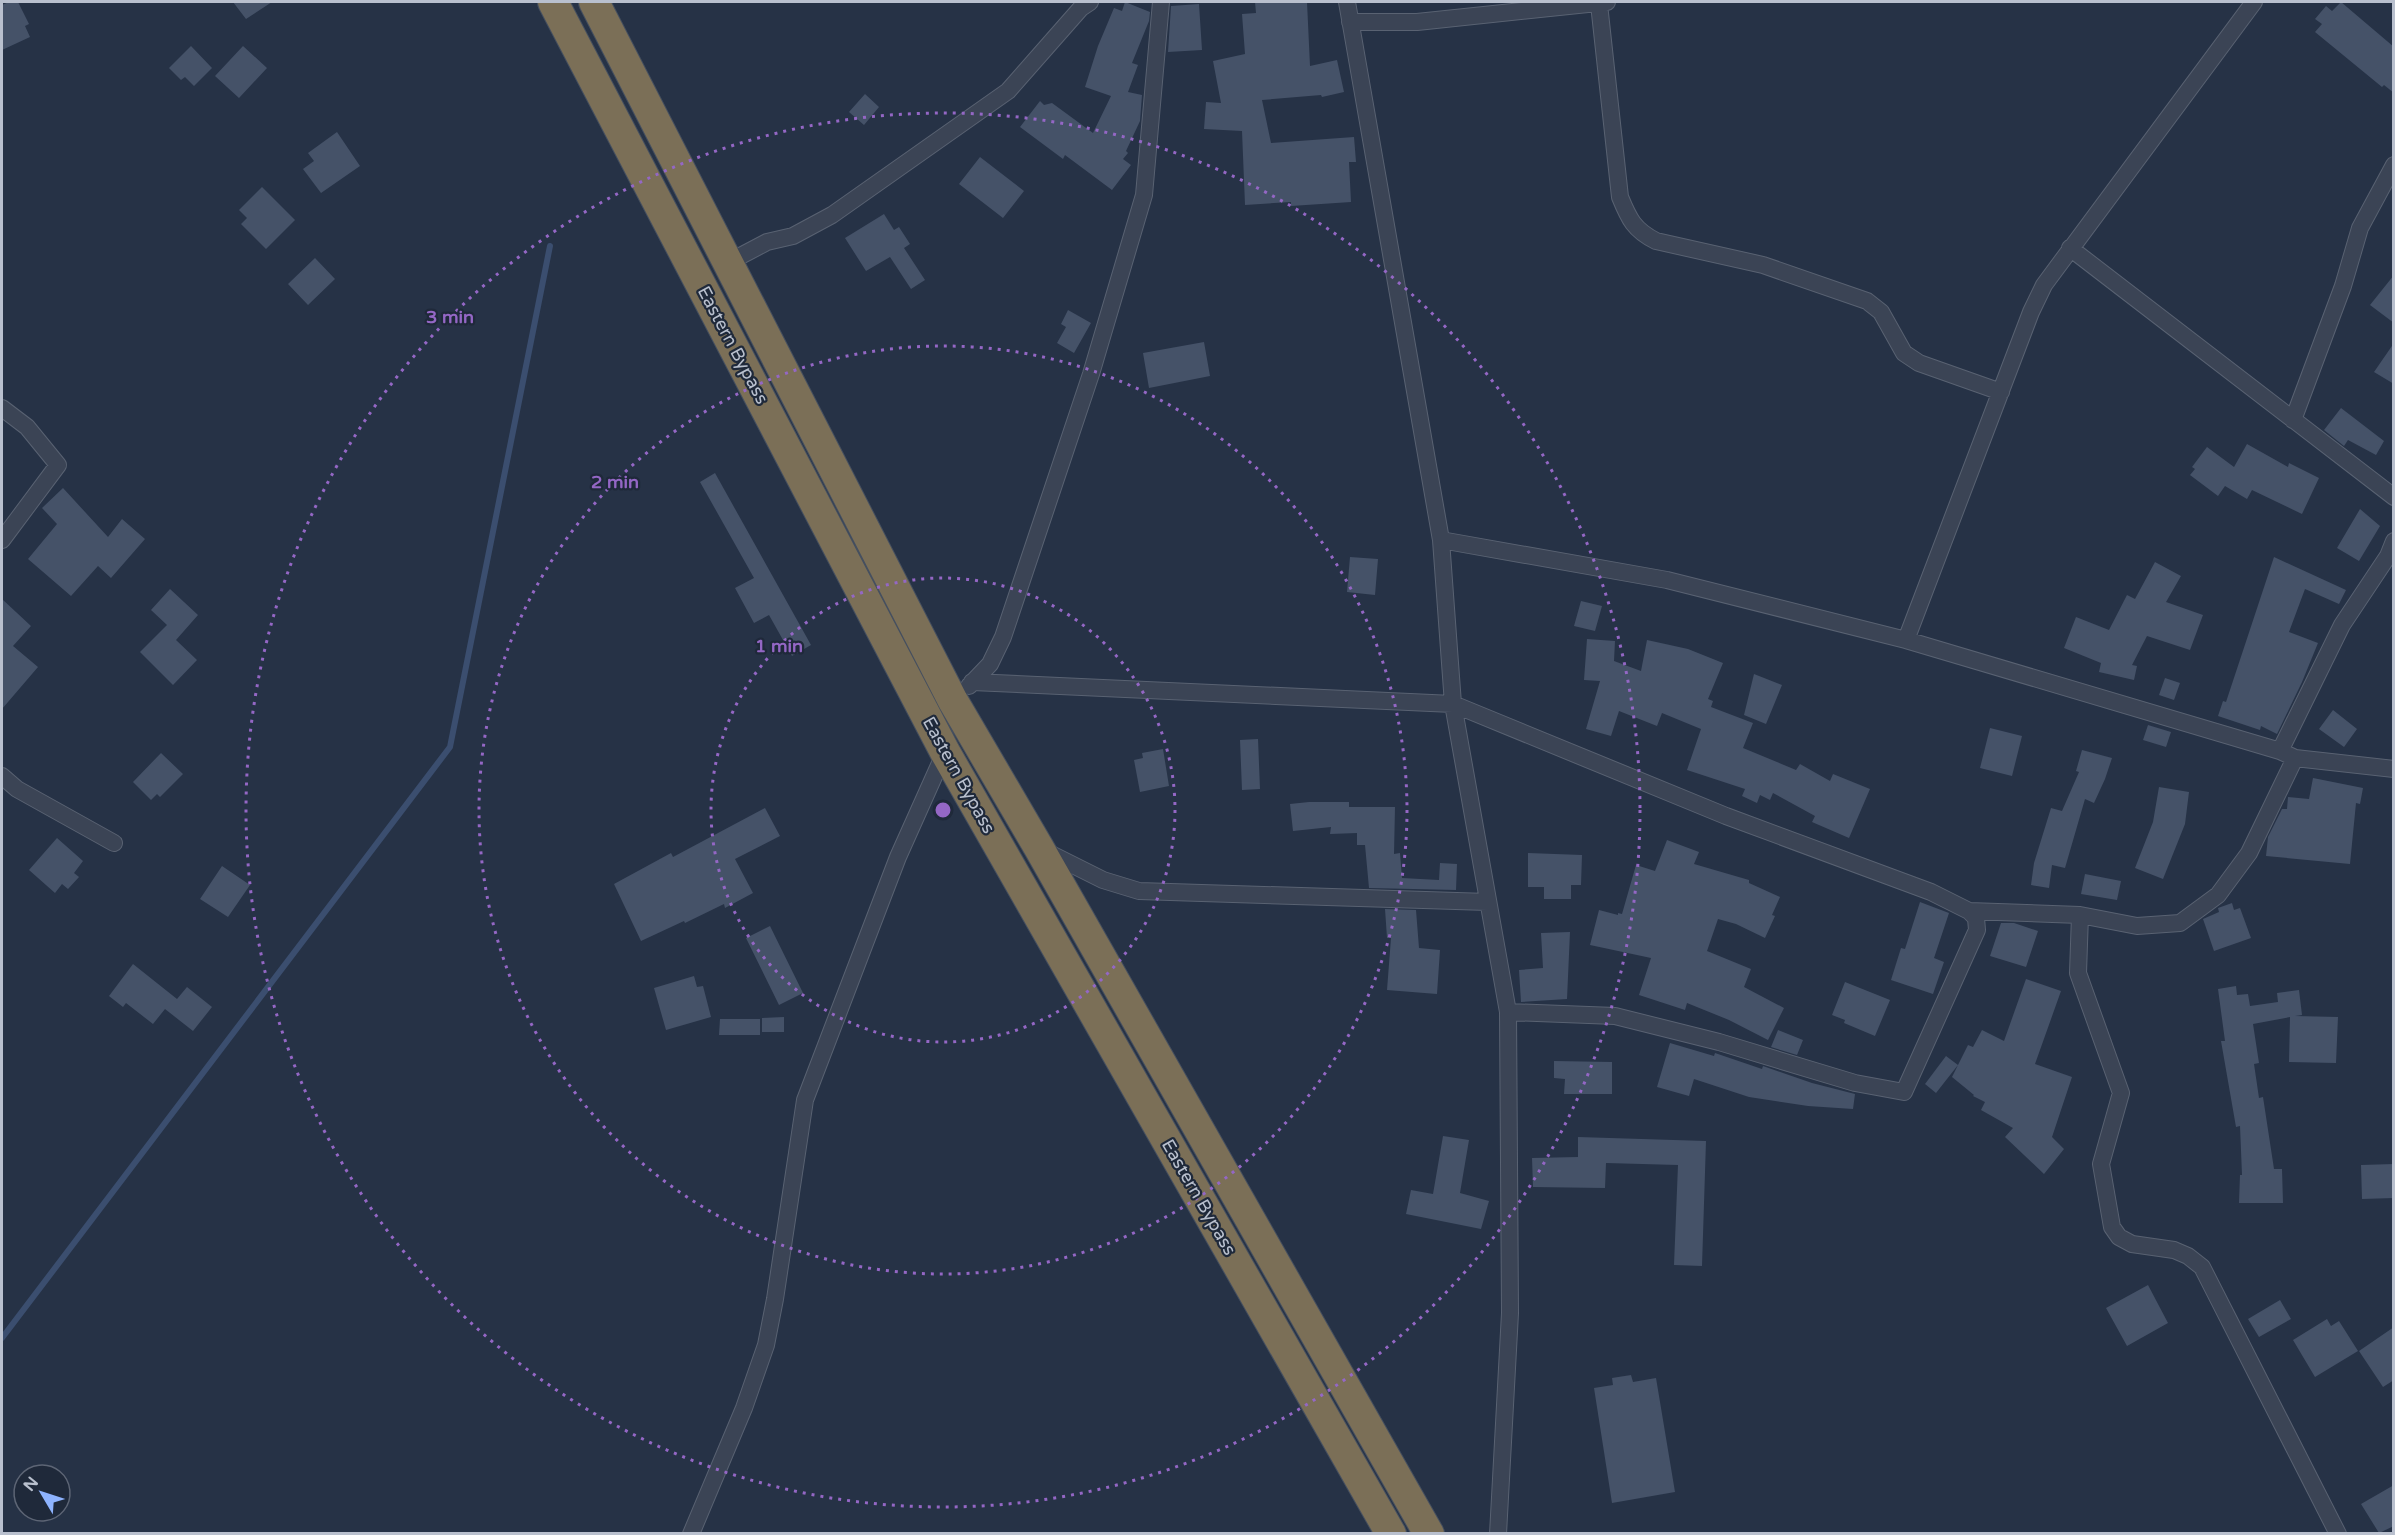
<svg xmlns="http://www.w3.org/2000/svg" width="2395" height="1535" font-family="'Varela Round',sans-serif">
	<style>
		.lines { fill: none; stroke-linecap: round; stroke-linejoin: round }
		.stream { stroke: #3b4e6f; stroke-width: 6 }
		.building { fill: #455268 }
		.street-casing { stroke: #596272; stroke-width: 18 }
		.highway-casing { stroke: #454f5f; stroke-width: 32 }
		.street { stroke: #3b4455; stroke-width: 16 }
		.highway { stroke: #7b6f57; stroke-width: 30 }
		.ring { fill: none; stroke: #9467c5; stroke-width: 3; stroke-dasharray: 3 6 }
		.labels { text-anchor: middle; stroke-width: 4.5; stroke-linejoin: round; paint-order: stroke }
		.street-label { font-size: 18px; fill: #b9c0ce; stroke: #1f293a }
		.centre { fill: #9467c5; stroke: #1f293a; stroke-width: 3 }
		.ring-label { font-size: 18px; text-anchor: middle; font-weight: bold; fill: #9467c5; stroke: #1f293a; stroke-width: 4.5; stroke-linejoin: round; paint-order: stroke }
	</style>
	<rect width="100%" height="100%" fill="#263246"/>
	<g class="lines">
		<path class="stream" d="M2 1338 450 747 550 246"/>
	</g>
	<path class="building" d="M9 2H18L29 24 25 26 30 37 2 50V5Z
		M233 2H272L246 19Z
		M1125 2 1150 12 1149 21 1132 63 1138 65 1128 92 1142 95 1140 121 1126 151 1128 153 1123 159 1131 165 1112 190 1065 155 1063 159 1020 127 1040 101 1044 105 1052 103 1093 133 1111 96 1085 87 1098 46 1114 8 1122 11Z
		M1255 2H1307L1310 66 1337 60 1344 92 1322 97 1321 95 1262 100 1271 143 1354 137 1356 162H1349L1351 202 1291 206V202L1245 205 1242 131 1204 129 1206 102 1221 103 1213 61 1245 54 1242 14 1256 13Z
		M2341 2 2394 47V93L2384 85 2382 87 2315 32 2322 24 2315 19 2326 6 2332 11Z
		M1199 4 1202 50 1168 52 1171 6Z
		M191 46 212 68 194 86 185 77 181 80 169 68Z
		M243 46 267 68 239 98 215 76Z
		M865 94 879 107 864 125 849 112Z
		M337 132 360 166 321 193 303 169 314 161 308 153Z
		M980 157 1024 191 1003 218 959 184Z
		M262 187 295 220 266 249 241 224 247 218 239 210Z
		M884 214 894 230 899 227 910 244 904 248 925 280 911 289 890 257 866 271 845 238Z
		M315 258 335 279 308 305 288 284Z
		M2394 275V323L2370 305Z
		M1068 310 1091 323 1074 353 1057 343 1066 327 1061 324Z
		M1204 342 1210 376 1149 388 1143 353Z
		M2394 343V384L2374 372Z
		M2341 408 2384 441 2376 455 2348 440 2344 446 2324 430Z
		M2247 444 2288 467 2289 463 2319 478 2302 514 2252 490 2247 499 2225 486 2218 496 2190 475 2195 469 2192 467 2207 447 2234 467Z
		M715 473 811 645 792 656 769 615 754 623 735 588 754 578 700 482Z
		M63 488 108 537 122 519 145 539 111 578 98 566 71 596 28 559 57 524 42 508Z
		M2360 509 2380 526 2359 561 2337 548Z
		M1350 557 1378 559 1375 595 1347 592Z
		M2274 557 2346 590 2339 604 2305 589 2289 632 2318 643 2302 682 2277 734 2261 726 2260 730 2218 716 2223 701 2226 702Z
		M2155 562 2181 576 2166 602 2203 615 2190 650 2147 636 2132 665 2137 666 2134 680 2099 672 2101 663 2064 648 2076 617 2109 630 2127 595 2135 599Z
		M170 589 198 615 176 640 197 660 173 685 140 652 167 625 151 610Z
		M2 599 31 626 13 646 38 667 2 709Z
		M1581 601 1602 606 1595 631 1574 626Z
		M1587 639 1615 641 1614 661 1641 671 1647 640 1688 649 1723 663 1708 699 1713 701 1711 707 1753 723 1743 748 1796 770 1800 764 1830 781 1833 774 1870 789 1849 838 1812 822 1815 816 1773 793 1770 800 1760 795 1757 803 1742 796 1745 789 1687 770 1701 729 1662 713 1657 726 1619 711 1611 736 1586 729 1600 681 1584 680Z
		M1754 674 1782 685 1766 724 1744 715Z
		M2165 678 2180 683 2174 700 2159 695Z
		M2333 710 2357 729 2344 747 2319 729Z
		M2148 725 2171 732 2166 747 2143 740Z
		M1990 728 2022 736 2012 776 1980 768Z
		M1258 739 1260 789 1242 790 1240 740Z
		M1163 749 1169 786 1140 792 1134 760 1143 758 1142 753Z
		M2082 750 2112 758 2105 779 2094 803 2085 799 2065 868 2052 865 2049 888 2031 885 2034 863 2051 808 2062 811 2079 772 2076 771Z
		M161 753 183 774 160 797 157 794 151 800 133 782Z
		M2313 778 2363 788 2360 804 2356 803 2350 864 2266 856 2268 837 2282 809H2287L2288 797 2309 799Z
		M2159 787 2189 792 2185 824 2163 879 2135 868 2153 822Z
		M1309 802H1349V807H1395L1394 854 1400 853 1402 878 1439 880 1440 863 1457 864 1456 890 1369 888 1365 845H1357V833L1330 834 1331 827 1293 831 1290 804Z
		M765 808 780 836 735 859 753 893 725 908 724 904 685 923 684 921 641 941 614 884 671 853 673 857Z
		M57 838 83 861 74 873 79 877 68 889 62 884 55 893 29 870Z
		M1667 840 1699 852 1694 864 1749 880V883L1780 897 1772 915 1775 916 1765 938 1736 924 1718 919 1707 951 1751 969 1744 987 1784 1008 1768 1040 1729 1020 1687 1003 1685 1010 1639 995 1651 958 1590 945 1599 910 1618 915V913L1622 914 1636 865 1655 871Z
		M1528 853 1582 855 1581 885H1571V899H1544V887H1528Z
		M222 866 250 885 228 917 200 899Z
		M2085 874 2121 881 2117 900 2081 894Z
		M1920 902 1949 913 1934 958 1944 962 1933 994 1891 980 1901 948 1905 949Z
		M2232 903 2234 910 2240 908 2251 938 2214 951 2203 919 2219 912 2218 908Z
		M1385 909 1416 910 1419 948 1440 950 1437 994 1387 990 1391 938H1387Z
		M2001 923H2014L2038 931 2026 967 1990 956Z
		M770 926 803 993 779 1005 746 938Z
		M1570 932 1567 999 1521 1002 1519 970 1543 968 1541 933Z
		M133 964 177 999 187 987 212 1007 193 1031 165 1009 153 1024 126 1003 123 1007 109 996Z
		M694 976 697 987 703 986 711 1017 666 1030 654 988Z
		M2026 979 2061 991 2035 1064 2072 1077 2052 1137 2064 1149 2044 1174 2005 1137 2013 1128 1981 1110 1985 1102 1973 1096 1974 1095 1952 1077 1968 1045 1973 1047 1982 1030 2004 1041Z
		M1845 982 1890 1000 1875 1036 1844 1023 1845 1020 1832 1015Z
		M2236 986 2237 995 2248 994 2250 1006 2278 1002 2277 993 2299 990 2302 1015 2295 1016 2338 1017 2336 1063 2289 1062 2290 1017 2253 1024 2259 1063 2254 1064 2259 1098 2263 1097 2274 1169H2282L2283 1203H2239L2240 1175H2242L2240 1126 2236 1127 2221 1041H2225L2218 989Z
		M784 1017V1032H762V1018Z
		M720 1019H760V1035H719Z
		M1778 1030 1803 1040 1797 1055 1771 1047Z
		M1670 1043 1714 1056 1715 1053 1762 1069 1763 1066 1812 1083 1855 1094 1853 1109 1808 1106 1749 1097 1694 1079 1689 1096 1657 1087Z
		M1946 1056 1958 1065 1936 1093 1925 1084Z
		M1554 1061 1612 1062V1094H1564L1565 1079 1554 1078Z
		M1443 1136 1469 1140 1460 1193 1489 1201 1481 1229 1406 1214 1411 1190 1433 1194Z
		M1578 1137 1706 1141 1702 1266 1674 1265 1678 1165 1606 1163 1605 1188 1533 1187 1532 1158 1578 1157Z
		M2394 1164V1198L2362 1199 2361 1165Z
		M2148 1285 2168 1323 2127 1346 2106 1308Z
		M2280 1300 2291 1319 2259 1337 2248 1319Z
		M2327 1319 2331 1326 2339 1321 2358 1351 2315 1377 2293 1340Z
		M2394 1327V1380L2383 1387 2359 1351Z
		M1631 1375 1633 1382 1656 1378 1675 1492 1612 1503 1594 1388 1613 1385 1612 1378Z
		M2394 1485V1526L2379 1533 2361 1504Z"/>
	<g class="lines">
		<defs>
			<path id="street" d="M1347 2 1441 540 1453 704 1508 1012 1510 1313 1498 1534
				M1599 4 1620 197C1629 219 1634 230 1656 241L1763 265 1867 301 1881 312 1904 353 1919 363 2001 392
				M1350 22H1417L1607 2
				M2070 248 2394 497
				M729 262 767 242 793 236 832 215 1008 91 1081 8 1090 2
				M2 408 27 427 58 465 2 540
				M2293 420 2343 286 2360 228 2394 165
				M1441 540 1667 580 1906 640 2280 751 2295 758 2394 769
				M1906 640 2031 312 2044 285 2254 2
				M972 682 1453 704 1726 816 1931 892 1969 911 1976 918 1977 930 1904 1092 1855 1083 1719 1042 1615 1016 1508 1012
				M969 686 990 664 1003 637 1091 374 1144 195 1161 2
				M2280 751 2342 625 2388 556 2394 541
				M2 776 17 789 114 843
				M1043 850 1103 880 1139 891 1488 902
				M1969 911 2080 915 2137 926 2180 923 2218 895 2249 853 2295 758
				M2080 915 2078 973 2121 1093 2101 1164 2112 1227 2119 1237 2132 1244 2174 1250 2188 1256 2202 1267 2338 1534
				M691 1534 744 1408 766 1345 775 1299 805 1100 898 857 945 752"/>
			<path id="highway" d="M553 2 945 752 1391 1534
				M594 2 953 701 1039 848 1429 1534"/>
		</defs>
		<use href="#street" class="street-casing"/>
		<use href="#highway" class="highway-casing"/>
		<use href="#street" class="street"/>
		<use href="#highway" class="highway"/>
	</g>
	<g class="ring">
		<circle cx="943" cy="810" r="232"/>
		<circle cx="943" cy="810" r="464"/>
		<circle cx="943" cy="810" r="697"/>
	</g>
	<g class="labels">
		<g class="street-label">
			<text transform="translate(733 345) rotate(62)" y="6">Eastern Bypass</text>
			<text transform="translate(959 775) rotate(61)" y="6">Eastern Bypass</text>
			<text transform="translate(1199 1197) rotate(60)" y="6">Eastern Bypass</text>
		</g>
	</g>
	<circle cx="943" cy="810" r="9" class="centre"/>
	<g class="ring-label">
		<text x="450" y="323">3 min</text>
		<text x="615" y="488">2 min</text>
		<text x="779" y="652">1 min</text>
	</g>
	<rect width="2395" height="1535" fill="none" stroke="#b9c0ce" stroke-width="6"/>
	<g transform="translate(42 1493) rotate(309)"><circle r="28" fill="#1f293a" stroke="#5d6575" stroke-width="1.5"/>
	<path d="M0-4.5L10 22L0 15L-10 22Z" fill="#8eb3fe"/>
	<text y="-9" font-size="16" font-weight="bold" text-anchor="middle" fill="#b9c0ce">N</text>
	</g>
</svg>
